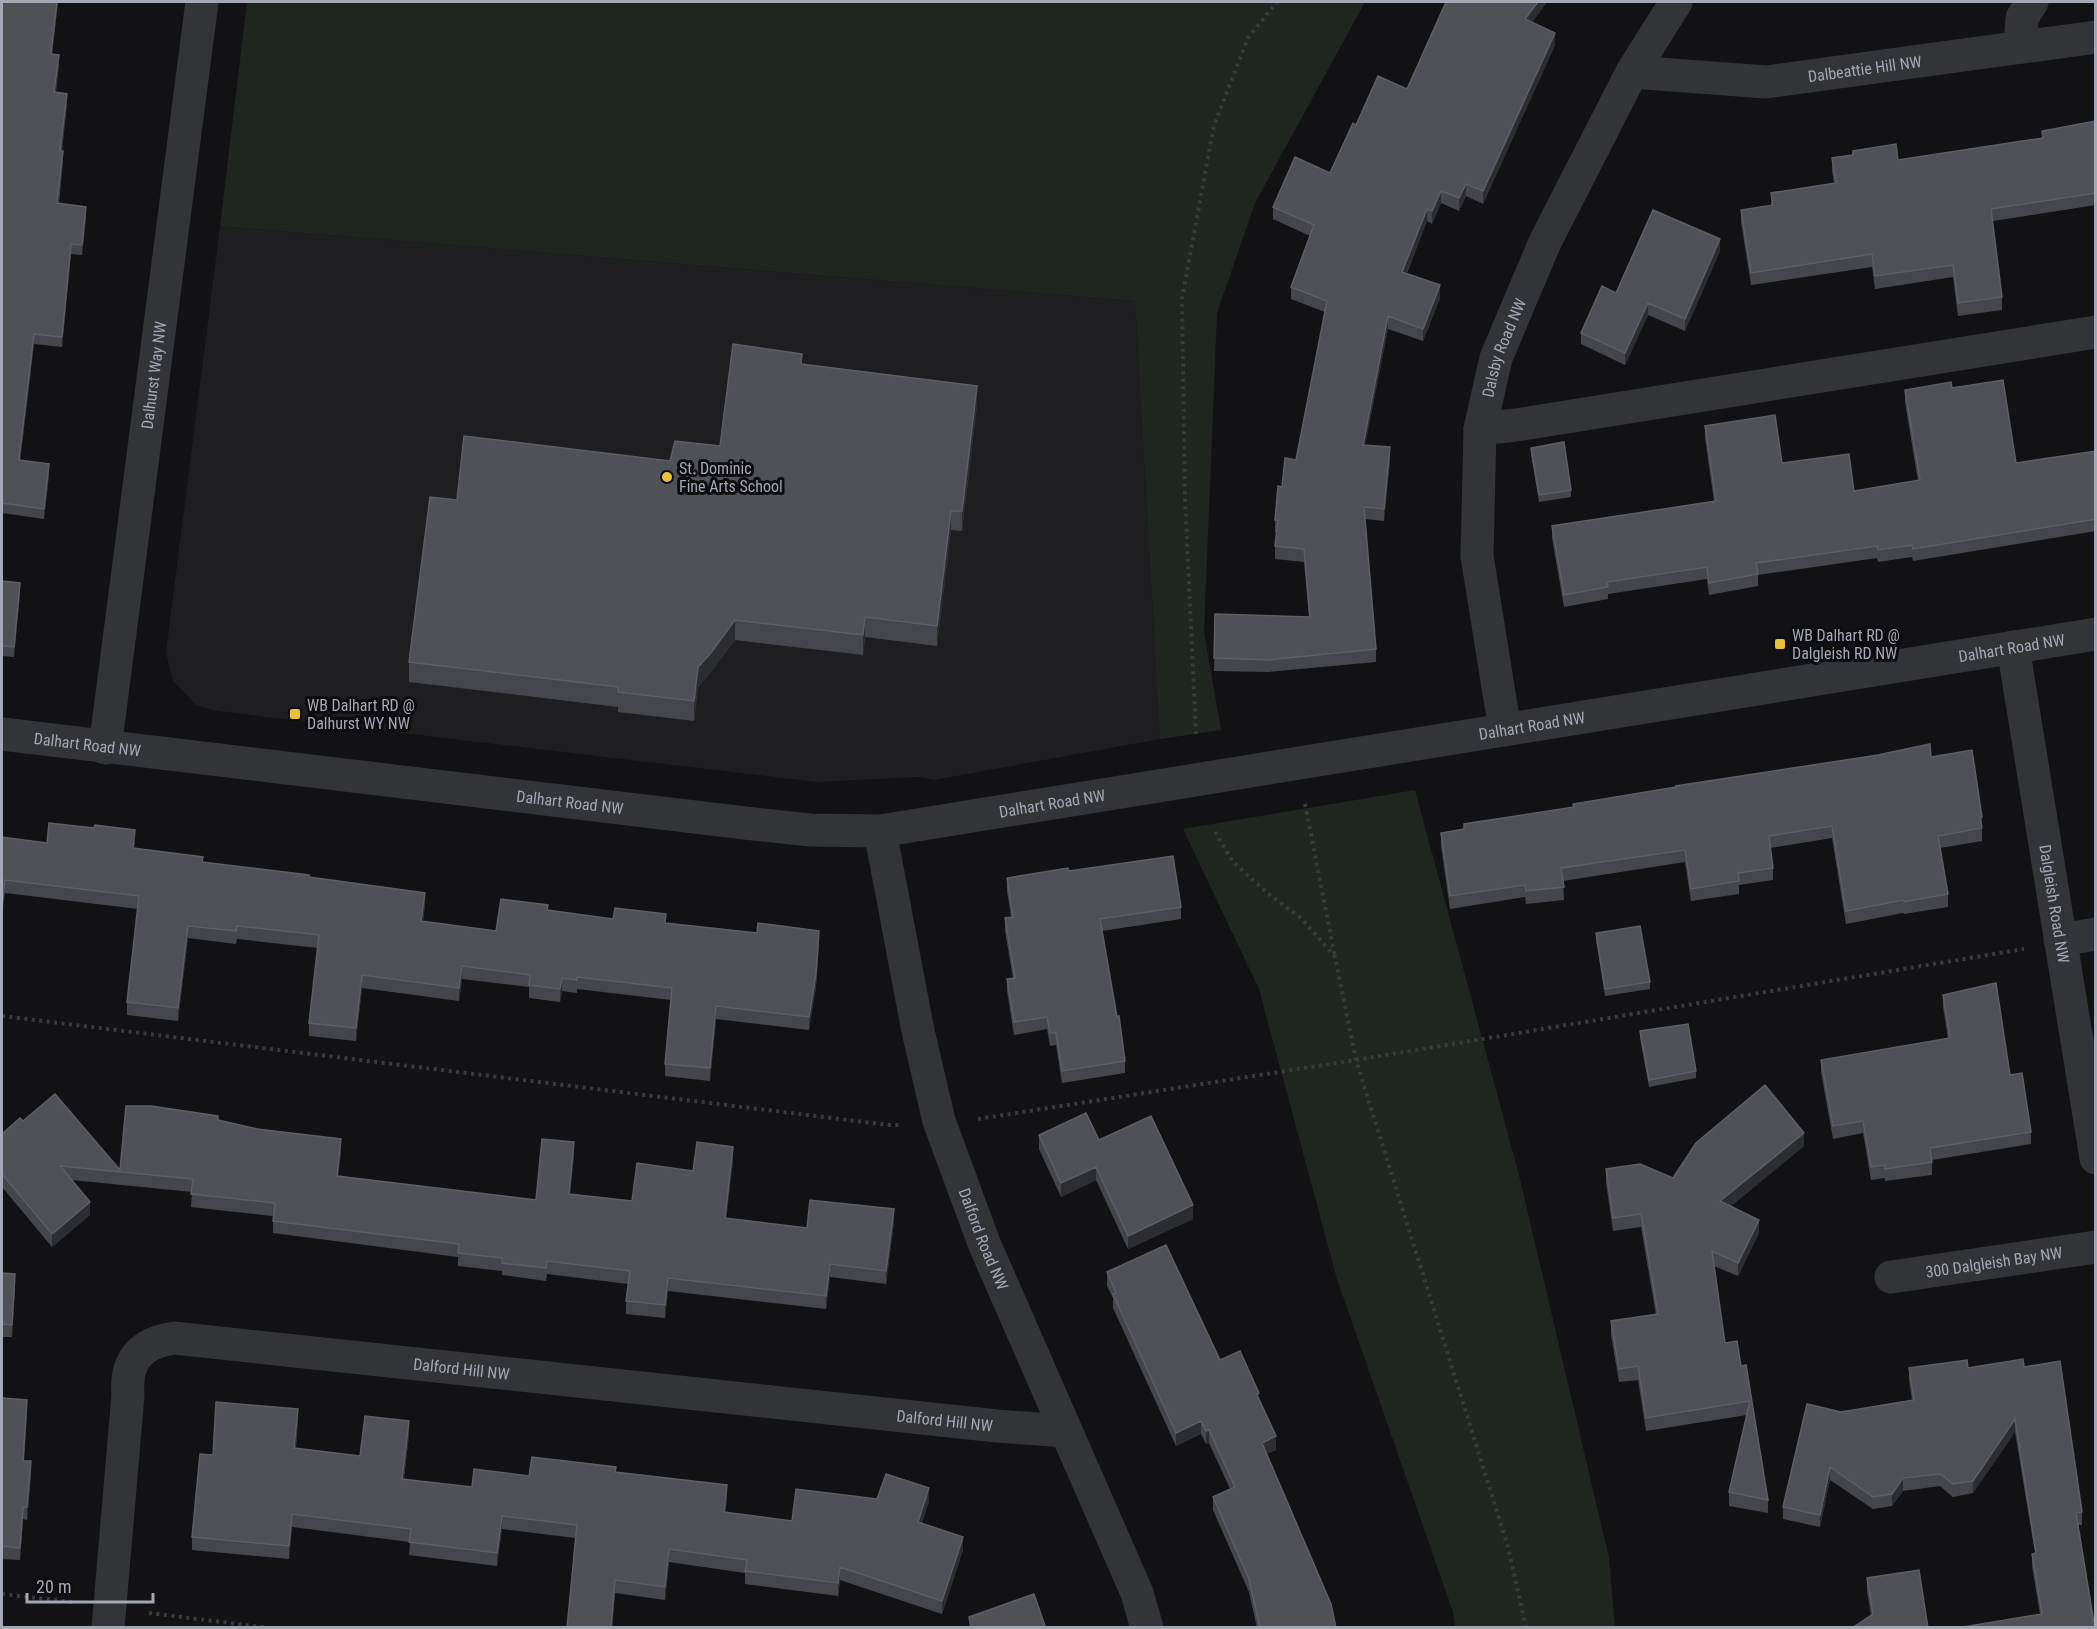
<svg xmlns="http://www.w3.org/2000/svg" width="2097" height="1629" font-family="'Roboto Condensed',sans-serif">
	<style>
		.built { fill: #1e1e21 }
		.park { fill: #1f2620 }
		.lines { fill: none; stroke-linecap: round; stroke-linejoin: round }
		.path { stroke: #393a3f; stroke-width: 4; stroke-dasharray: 3 4.5; stroke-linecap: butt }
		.minor { stroke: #333438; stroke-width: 33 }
		.wall { fill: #45464c }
		.shaded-wall { fill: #2c2d31 }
		.building { fill: #4f5157; stroke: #5d5e66; stroke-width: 1.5 }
		.poi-dot { fill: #eac034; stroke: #0d0d0f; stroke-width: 2 }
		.labels { text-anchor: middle; stroke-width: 6; stroke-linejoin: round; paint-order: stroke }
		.street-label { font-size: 16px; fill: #a4a7b4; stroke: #0d0d0f }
		.poi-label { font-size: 16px; fill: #a4a7b4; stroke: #0d0d0f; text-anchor: start }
	</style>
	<rect width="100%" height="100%" fill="#121214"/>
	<path class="built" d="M220 226 1135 301 1160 739 934 780 918 777 816 782 217 711 196 705 173 681 166 653Z"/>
	<path class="park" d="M247 2H1365L1255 203 1217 313 1204 632 1221 730 1160 739 1135 301 220 226Z
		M1415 790 1519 1175 1609 1558 1615 1627H1455L1453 1612 1337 1279 1259 989 1183 829Z"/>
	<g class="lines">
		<path class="path" d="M1196 734 1185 498 1182 299 1214 125 1248 38 1277 2
			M1305 804 1335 957
			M1215 832 1233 862 1271 896 1301 918 1335 957 1356 1060 1508 1547 1526 1628
			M2 1016 889 1125H901
			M978 1119 1356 1060 2024 949
			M2 1594 72 1602
			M149 1613 270 1628"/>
		<g class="minor">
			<path d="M2020 47 2022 18 2032 2"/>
			<path id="s1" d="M1632 72 1766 82 2096 37"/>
			<path d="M1480 429 1516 425 2096 332"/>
			<path id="s2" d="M2013 647 2096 1158"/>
			<path id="s3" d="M1505 730 1477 556 1480 429 1496 358 1545 242 1632 72 1676 2"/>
			<path id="s4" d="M2 734 745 823 810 830 880 831 2096 634"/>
			<path id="s5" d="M105 748 202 2"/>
			<path id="s6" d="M880 831 918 1031 939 1121 984 1243 1137 1593 1147 1628"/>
			<path d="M2060 940 2096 934"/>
			<path id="s7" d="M1891 1277 2096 1247"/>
			<path id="s8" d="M108 1628 128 1395C125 1360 141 1343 174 1338L997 1426 1065 1431"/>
		</g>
	</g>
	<path class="wall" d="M2 2H58L52 54 59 65 56 92 67 104 62 151 63 161 59 204 86 217 82 255 71 254 62 347 34 344 20 461 49 474 44 519 2 513Z
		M1547 2 1532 22 1555 45 1483 204 1466 196 1459 211 1441 203 1432 224 1427 221 1407 273 1440 298 1423 341 1388 329 1365 445 1390 460 1384 521 1365 519 1376 649V662L1268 672 1214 671 1215 614 1309 617 1304 562 1275 559V546L1277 533 1275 532V520L1282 487 1296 460 1325 312 1291 299V287L1310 236 1273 219V207L1330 173 1356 125 1407 89Z
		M2096 121V205L1993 221 2002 297V310L1958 316 1953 277 1875 289 1872 267 1751 285 1741 222V210L1771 205V193L1834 183 1832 171V158L1853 155V151L1898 160 2042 138V131Z
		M1720 251 1685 331 1648 315 1625 365 1581 344V333L1616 293Z
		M802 365 977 405 962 531 951 530 937 646 865 637 863 655 735 640 710 673 698 687 694 721 618 712V707L409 682V662L457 500 670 461 720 446Z
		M1952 388 2016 463 2096 451V531L1913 561 1912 557 1878 562 1877 558 1758 575V586L1709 595 1707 579 1608 594V599L1564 607 1552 538V526L1714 501 1705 438V426L1782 463 1854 491 1918 481 1905 402V390Z
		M1531 448 1571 490V497L1539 502 1531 454Z
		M2 581 20 593 14 657 2 656Z
		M1931 757 1982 817V841L1940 848 1948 894V907L1904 914 1903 913 1846 924 1832 838 1770 848 1773 868V880L1739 885V894L1691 901 1685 862 1563 881 1564 900 1526 904 1525 897 1450 909 1441 846V833Z
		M2 837 47 843 135 842 134 848 203 862 309 877 425 905 423 921 496 931 548 910 613 919 666 923 819 943 816 987 809 1030 716 1019 710 1081 665 1076V1064L671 1000 577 989V993L562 991 560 1002 529 998V987L462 979 459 1001 362 988 356 1041 309 1036V1023L318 948 237 939 236 944 188 938 178 1021 127 1015V1002L138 909 5 893Z
		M1069 871 1181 907V919L1102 931 1125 1061V1073L1062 1083 1056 1045 1050 1046 1047 1029 1014 1035 1007 991V979L1013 978 1005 931V918L1011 917 1007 891V878Z
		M1596 933 1650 982V989L1605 996 1596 940Z
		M1943 995 2010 1075 2031 1132V1144L1932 1160V1175L1885 1181V1178L1871 1180 1863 1133 1833 1139 1821 1072V1060L1948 1039 1943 1007Z
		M1640 1031 1696 1071V1078L1649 1087 1640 1038Z
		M218 1120 341 1152 338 1176 536 1200 574 1155 570 1194 632 1201 693 1171 733 1160 726 1219 807 1228 894 1222 886 1284 830 1277 826 1309 668 1291 665 1318 626 1314V1301L628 1284 547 1274 546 1281 502 1275V1271L458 1266V1257L273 1233V1216L191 1207 192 1192 72 1180 90 1215 52 1247 2 1187V1134L23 1121 120 1170Z
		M1039 1135 1099 1140 1193 1219 1128 1249 1096 1180 1061 1197 1039 1149Z
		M1804 1146 1731 1206 1759 1233 1738 1276 1714 1266 1725 1343 1741 1366 1746 1365 1768 1500V1513L1729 1506V1492L1747 1415 1646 1431 1638 1380 1619 1382 1611 1335V1321L1656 1315 1641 1227 1613 1231 1606 1183V1169L1673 1178Z
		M1107 1272 1220 1360 1259 1401 1276 1450 1266 1454 1336 1628H1257L1249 1592 1213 1510V1497L1230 1489 1209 1443 1206 1444 1201 1434 1176 1446 1113 1308V1298L1107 1286Z
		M2 1273 15 1287 12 1337H2Z
		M2024 1367 2082 1512V1525H2078L2094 1623 2040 1614 2032 1566V1554L2035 1553 2015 1432 1973 1493 1953 1497 1940 1486 1903 1491 1892 1506 1873 1509 1830 1480 1820 1527 1783 1519V1507L1841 1412 1912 1400 1909 1380V1368Z
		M2 1398 27 1412 24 1461 31 1474 27 1520 23 1519 20 1560 2 1559Z
		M298 1422 296 1448 360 1456 409 1435 404 1479 472 1487 529 1476 616 1473 727 1499 725 1512 792 1521 877 1499 929 1501 922 1523 963 1550 942 1614 840 1580 838 1596 745 1584V1573L669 1562 665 1600 615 1593 612 1628H567L575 1538 502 1529 497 1566 409 1555 410 1542 292 1527 289 1559 192 1550V1537L213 1455Z
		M1867 1578 1928 1628 1871 1615 1867 1591Z"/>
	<path class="shaded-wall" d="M57 2H58L51 64V54Z
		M1538 2H1547L1525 32V19Z
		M1555 33V45L1483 204V191Z
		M59 55V65L54 102V92Z
		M67 94V104L60 161V151Z
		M63 151V161L57 213V203Z
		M1466 184V196L1459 211V198Z
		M1441 191V203L1432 224V211Z
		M86 207V217L82 255V245Z
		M1427 209V221L1402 284V272Z
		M1720 239V251L1685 331V319Z
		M71 244V254L62 347V337Z
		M1440 285V298L1423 341V329Z
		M1648 303V315L1625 365V353Z
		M1388 316V329L1363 457V445Z
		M34 334V344L19 470V460Z
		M977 386V405L962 531V511Z
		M1390 447V460L1384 521V509Z
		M49 464V474L44 519V509Z
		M951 511V530L937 646V626Z
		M20 583V593L14 657V647Z
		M865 617V637L863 655V635Z
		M735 620V640L710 673 698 687 694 721V701L698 667Z
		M5 880V893L2 919V907Z
		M425 893V905L421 934V921Z
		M188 926V938L178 1021V1008Z
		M819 931 816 987 809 1030V1017Z
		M462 966V979L459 1001V988Z
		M362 975V988L356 1041V1028Z
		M562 978V991L560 1002V989Z
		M716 1006V1019L710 1081V1068Z
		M1804 1133V1146L1720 1215V1201Z
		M341 1139V1152L337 1189V1176Z
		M574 1142V1155L569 1207V1194Z
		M733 1147V1160L725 1231V1218Z
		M1096 1167V1180L1061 1197V1183Z
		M90 1202V1215L52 1247V1234Z
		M1193 1205V1219L1128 1249V1236Z
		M894 1209V1222L886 1284V1271Z
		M1759 1220V1233L1738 1276V1263Z
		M830 1264V1277L826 1309V1296Z
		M15 1274V1287L12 1337V1325Z
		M668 1278V1291L665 1318V1305Z
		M27 1400V1412L23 1473V1461Z
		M298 1409V1422L294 1461V1448Z
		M2015 1419V1432L1973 1493V1481Z
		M409 1421V1435L402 1492V1479Z
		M1201 1421V1434L1176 1446V1433Z
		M1209 1430V1443L1206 1444V1431Z
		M1276 1436V1450L1262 1456V1443Z
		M31 1461V1474L27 1520V1507Z
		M1830 1467V1480L1820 1527V1515Z
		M1903 1478V1491L1892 1506V1494Z
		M727 1485V1499L724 1525V1512Z
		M929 1488V1501L918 1535V1522Z
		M23 1507V1519L20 1560V1548Z
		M292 1514V1527L289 1559V1546Z
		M502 1516V1529L497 1566V1553Z
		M963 1537V1550L942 1614V1601Z
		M669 1549V1562L665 1600V1587Z
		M840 1567V1580L838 1596V1583Z
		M615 1580V1593L612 1628H611Z"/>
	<path class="building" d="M2 2H57L51 54 59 55 54 92 67 94 60 151H63L57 203 86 207 82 245 71 244 62 337 34 334 19 460 49 464 44 509 2 503Z
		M1446 2H1538L1525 19 1555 33 1483 191 1466 184 1459 198 1441 191 1432 211 1427 209 1402 272 1440 285 1423 329 1388 316 1363 445 1390 447 1384 509 1364 507 1376 649 1268 660 1214 658 1215 614 1310 617 1304 549 1275 546 1278 520H1275L1278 486 1282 487 1285 458 1296 460 1327 301 1291 287 1314 225 1273 207 1295 157 1330 173 1353 123 1356 125 1378 76 1407 89Z
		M2096 121V193L1991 209 2002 297 1958 303 1953 265 1875 276 1872 254 1751 273 1741 210 1773 205 1771 193 1836 183 1832 158 1853 155V151L1896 144 1898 160 2043 138 2042 131Z
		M1653 210 1720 239 1685 319 1648 303 1625 353 1581 333 1602 286 1616 293Z
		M733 344 802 354 801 364 977 386 962 511H951L937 626 865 617 863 635 735 620 710 654 698 667 694 701 618 692V687L409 662 430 497 457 500 464 436 670 461 675 441 720 446Z
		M2003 380 2016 463 2096 451V519L1913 549 1912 545 1878 550 1877 546 1756 563 1758 574 1709 583 1707 567 1607 582 1608 587 1564 595 1552 526 1716 501 1705 426 1775 415 1782 463 1849 454 1854 491 1920 480 1905 390 1951 382 1952 388Z
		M1564 442 1571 490 1539 495 1531 448Z
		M2 581 20 583 14 647 2 646Z
		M1930 744 1931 757 1972 750 1982 817H1980L1982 828 1938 836 1948 894 1904 902 1903 900 1846 911 1832 826 1769 836 1773 868 1738 873 1739 881 1691 889 1685 850 1561 868 1564 887 1526 891 1525 885 1450 896 1441 833 1464 829V824L1574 807 1573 804 1676 787V786L1878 755Z
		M49 823 94 828 95 825 135 830 133 848 203 857 202 862 309 875V877L425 893 421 921 496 931 501 899 548 905 547 910 613 919 615 908 666 914 665 923 757 933 758 923 819 931 816 974 809 1017 716 1006 710 1068 665 1064 672 988 577 977V980L562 978 560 989 529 985 530 975 462 966 459 988 362 975 356 1028 309 1023 319 935 237 926 236 931 188 926 178 1008 127 1002 139 896 5 880 2 907V837L47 843Z
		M1173 856 1181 907 1100 919 1117 1017 1119 1016 1125 1061 1062 1071 1056 1033H1050L1047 1017 1014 1022 1007 979 1015 978 1005 918 1013 917 1007 878 1068 868 1069 871Z
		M1640 926 1650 982 1605 989 1596 933Z
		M1996 983 2010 1075 2022 1073 2031 1132 1930 1148 1932 1162 1885 1169V1165L1871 1167 1863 1121 1833 1126 1821 1060 1950 1038 1943 995Z
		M1688 1024 1696 1071 1649 1080 1640 1031Z
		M1765 1085 1804 1133 1720 1201 1759 1220 1738 1263 1712 1251 1725 1343 1737 1341 1741 1366 1746 1365 1768 1500 1729 1492 1750 1401 1646 1418 1638 1366 1619 1369 1611 1321 1658 1314 1641 1214 1613 1218 1606 1169 1640 1164 1673 1178 1696 1143Z
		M55 1094 120 1170 126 1106H151L218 1116V1120L257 1129 341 1139 337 1176 536 1200 542 1139 574 1142 569 1194 632 1201 637 1163 693 1171 697 1142 733 1147 725 1218 807 1228 810 1200 894 1209 886 1271 830 1264 826 1296 668 1278 665 1305 626 1301 630 1271 547 1261 546 1268 502 1263V1258L458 1253 459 1244 273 1221 275 1203 191 1194 193 1179 60 1166 90 1202 52 1234 2 1174V1134L20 1118 23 1121Z
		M1086 1113 1099 1140 1151 1116 1193 1205 1128 1236 1096 1167 1061 1183 1039 1135Z
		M1166 1245 1220 1360 1240 1351 1259 1393 1257 1395 1276 1436 1262 1443 1331 1604 1336 1628H1260L1249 1579 1213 1497 1235 1487 1209 1430 1206 1431 1201 1421 1176 1433 1113 1294 1116 1293 1107 1272Z
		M2 1273 15 1274 12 1325 2 1324Z
		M2023 1359 2024 1367 2060 1361 2082 1512 2076 1513 2094 1623H2096V1628H1957L2042 1614 2032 1554 2036 1553 2015 1419 1973 1481 1953 1484 1940 1474 1903 1478 1892 1494 1873 1497 1830 1467 1820 1515 1783 1507 1807 1404 1841 1412 1914 1400 1909 1368 1967 1360 1968 1368Z
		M2 1398 27 1400 23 1461H31L27 1507H23L20 1548 2 1546Z
		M216 1402 298 1409 294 1448 360 1456 365 1416 409 1421 402 1479 472 1487 474 1469 529 1476 532 1457 616 1467 615 1472 727 1485 724 1512 792 1521 796 1489 877 1499 886 1474 929 1488 918 1522 963 1537 942 1601 840 1567 838 1583 745 1571 747 1560 669 1549 665 1587 615 1580 611 1628H567L577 1525 502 1516 497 1553 409 1542 411 1529 292 1514 289 1546 192 1537 200 1454 213 1455Z
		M1919 1570 1928 1628H1852L1873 1614 1867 1578Z
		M1034 1594 1045 1626H1043V1628H971L969 1617Z"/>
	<g class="poi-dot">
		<circle cx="667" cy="477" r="6"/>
		<rect x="1774" y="638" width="12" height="12" rx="3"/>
		<rect x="289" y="708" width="12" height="12" rx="3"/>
	</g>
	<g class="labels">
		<g class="street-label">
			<text dy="6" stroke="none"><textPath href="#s1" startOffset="234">Dalbeattie Hill NW</textPath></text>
			<text dy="6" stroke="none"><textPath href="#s3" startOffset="388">Dalsby Road NW</textPath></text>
			<text dy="6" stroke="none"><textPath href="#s5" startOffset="376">Dalhurst Way NW</textPath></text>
			<text dy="6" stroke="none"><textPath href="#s4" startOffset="2030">Dalhart Road NW</textPath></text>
			<text dy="6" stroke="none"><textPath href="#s4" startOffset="1544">Dalhart Road NW</textPath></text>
			<text dy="6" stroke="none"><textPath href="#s4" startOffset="86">Dalhart Road NW</textPath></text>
			<text dy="6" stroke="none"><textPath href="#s4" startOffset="572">Dalhart Road NW</textPath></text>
			<text dy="6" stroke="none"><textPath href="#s4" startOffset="1058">Dalhart Road NW</textPath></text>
			<text dy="6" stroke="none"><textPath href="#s2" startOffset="260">Dalgleish Road NW</textPath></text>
			<text dy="6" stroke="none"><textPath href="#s6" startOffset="422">Dalford Road NW</textPath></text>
			<text dy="6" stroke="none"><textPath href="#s7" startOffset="104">300 Dalgleish Bay NW</textPath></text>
			<text dy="6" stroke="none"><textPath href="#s8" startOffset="606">Dalford Hill NW</textPath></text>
			<text dy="6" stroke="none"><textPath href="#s8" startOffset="1092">Dalford Hill NW</textPath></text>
		</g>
		<g class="poi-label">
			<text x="679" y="474">St. Dominic<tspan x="679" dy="18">Fine Arts School</tspan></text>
			<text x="1792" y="641">WB Dalhart RD @<tspan x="1792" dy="18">Dalgleish RD NW</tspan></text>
			<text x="307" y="711">WB Dalhart RD @<tspan x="307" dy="18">Dalhurst WY NW</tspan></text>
		</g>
	</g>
	<rect width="2097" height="1629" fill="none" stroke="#a4a7b4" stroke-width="6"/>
	<path d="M27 1593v9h126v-9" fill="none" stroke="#a4a7b4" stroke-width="3"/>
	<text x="36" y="1593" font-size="18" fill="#a4a7b4" stroke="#0d0d0f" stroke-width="4.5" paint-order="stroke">20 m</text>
</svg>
